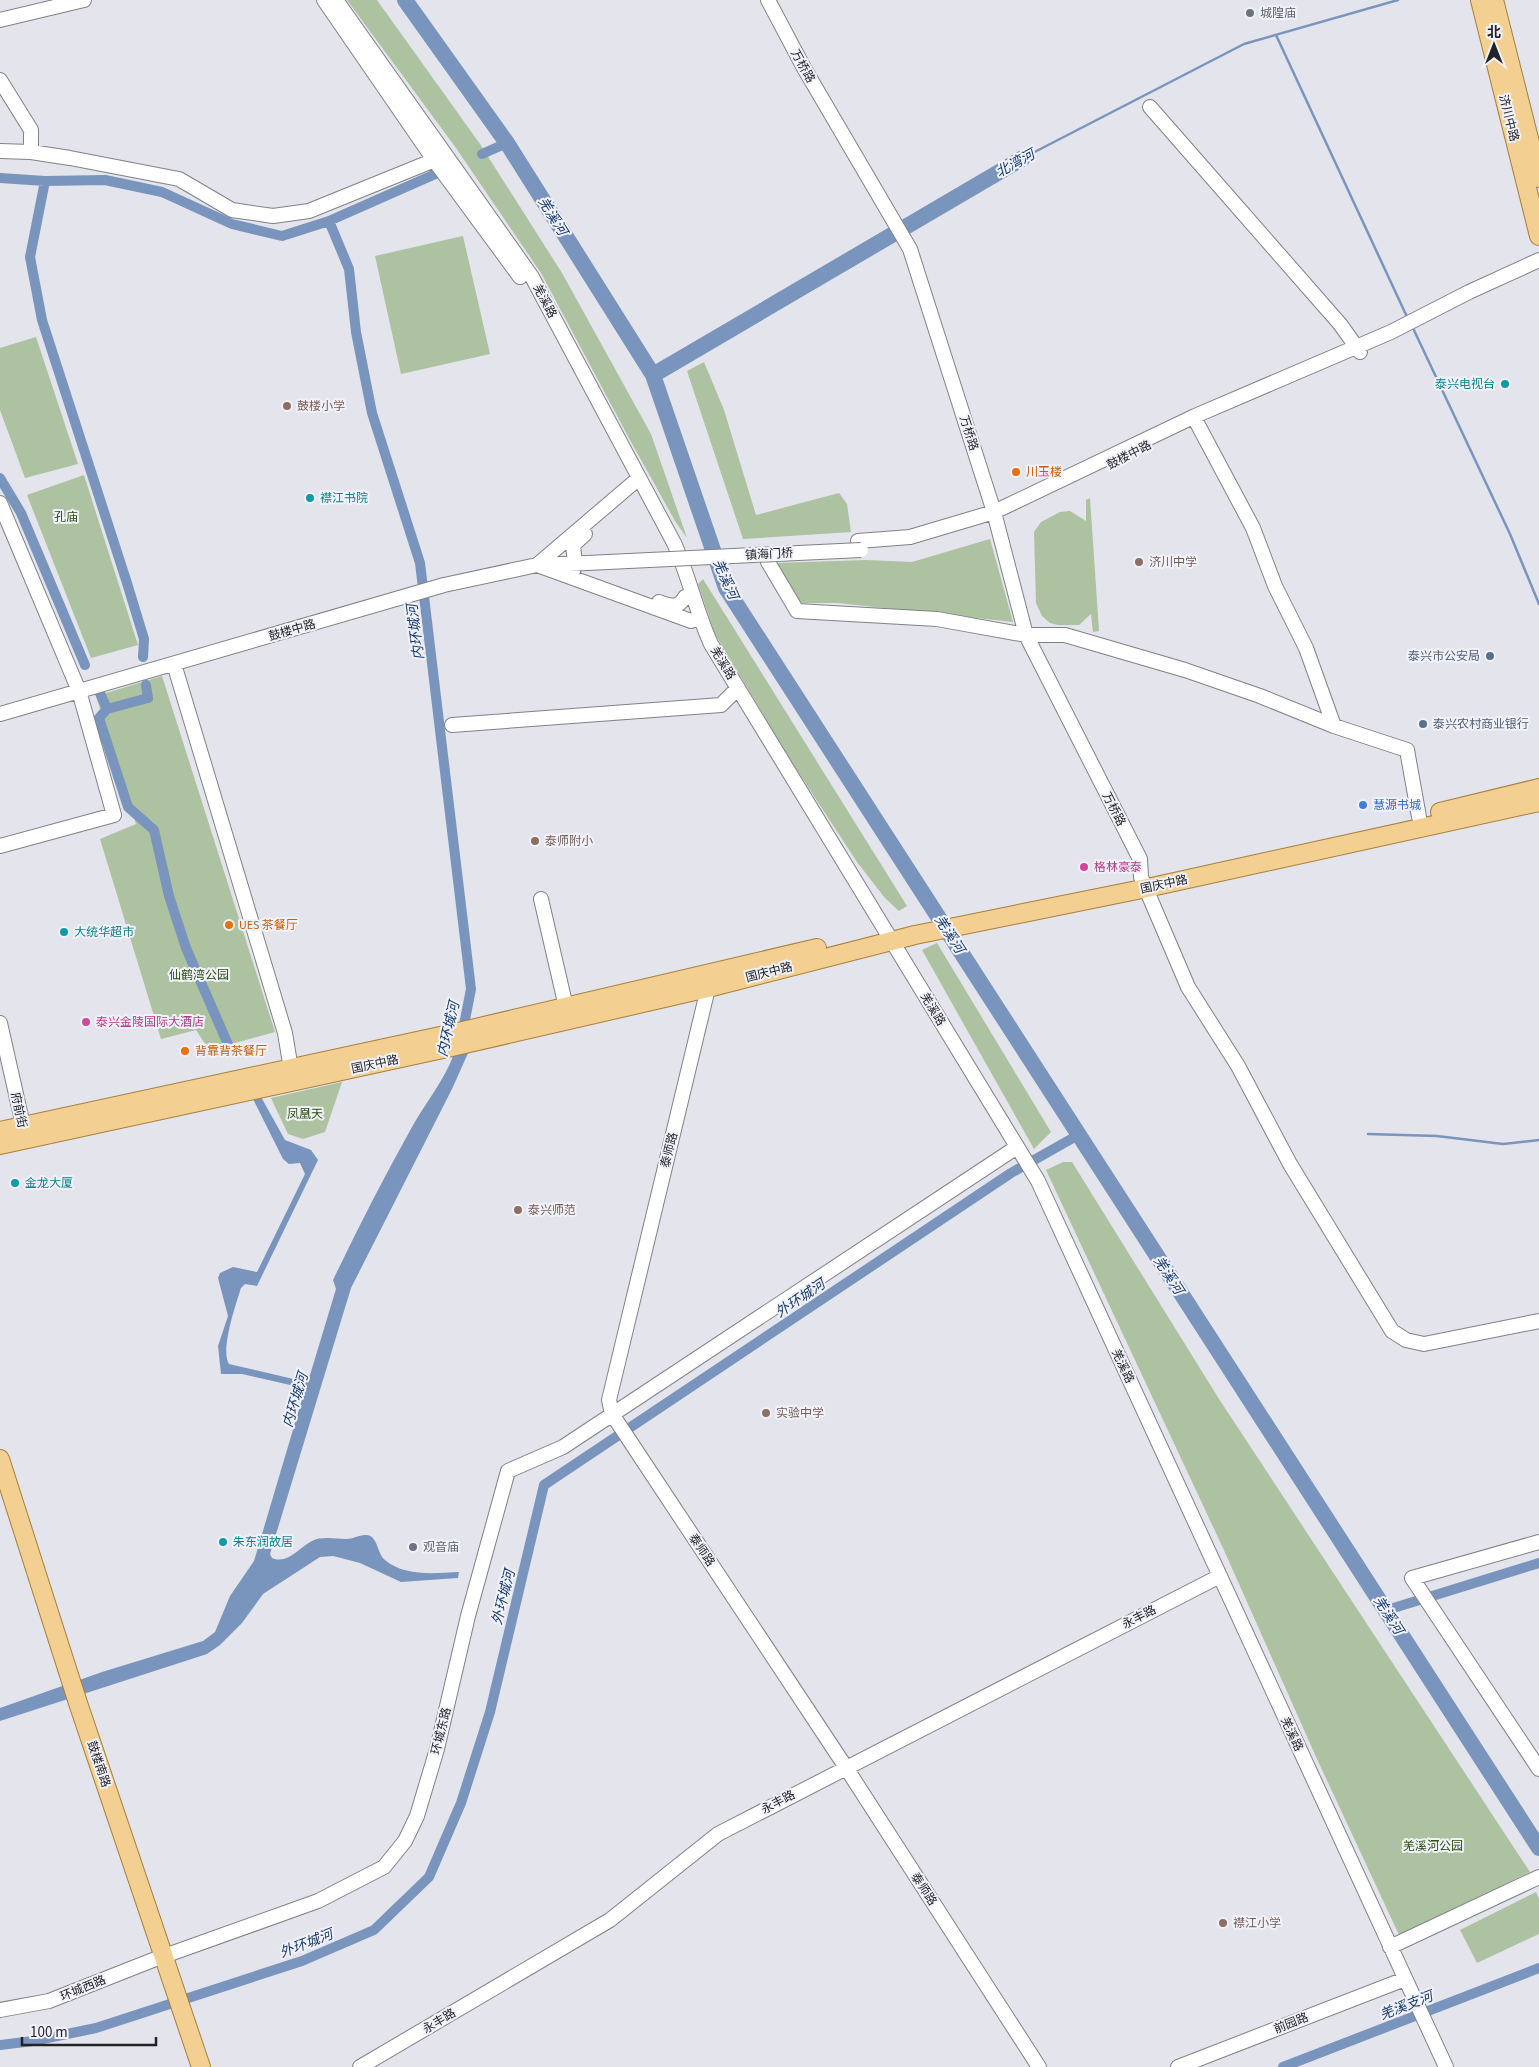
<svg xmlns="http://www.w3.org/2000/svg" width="1539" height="2067" font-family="'Source Sans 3','Noto Sans SC',sans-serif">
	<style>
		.green { fill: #acc2a0 }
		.water { fill: #7a95bd }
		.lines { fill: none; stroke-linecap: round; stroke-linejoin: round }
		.stream { stroke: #7a95bd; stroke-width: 2.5 }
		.canal { stroke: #7a95bd; stroke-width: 10 }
		.river { stroke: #7a95bd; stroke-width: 16 }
		.minor-casing { stroke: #818188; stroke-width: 16 }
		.major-casing { stroke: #a57f3b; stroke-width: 20 }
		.minor { stroke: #fff; stroke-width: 14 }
		.major { stroke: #f3d091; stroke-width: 18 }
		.minor-bridge-casing { stroke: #818188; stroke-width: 16; stroke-linecap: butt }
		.minor-bridge { stroke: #fff; stroke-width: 14 }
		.worship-dot { fill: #6b7280; stroke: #f1f1f9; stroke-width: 2 }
		.culture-dot { fill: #0f9aa8; stroke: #f1f1f9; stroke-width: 2 }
		.education-dot { fill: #8d6e63; stroke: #f1f1f9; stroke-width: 2 }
		.food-dot { fill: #e8710a; stroke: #f1f1f9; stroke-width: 2 }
		.service-dot { fill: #5c6f8a; stroke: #f1f1f9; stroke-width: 2 }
		.shop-dot { fill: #3f7fe0; stroke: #f1f1f9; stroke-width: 2 }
		.hotel-dot { fill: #d1479c; stroke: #f1f1f9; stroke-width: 2 }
		.labels { text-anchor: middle; stroke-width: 4; stroke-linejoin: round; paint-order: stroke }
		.worship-label { font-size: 12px; fill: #5b616d; stroke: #f1f1f9; text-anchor: start }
		.street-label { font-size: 12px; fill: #232326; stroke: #f1f1f9 }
		.culture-label { font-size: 12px; fill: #0d838f; stroke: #f1f1f9; text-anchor: start }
		.education-label { font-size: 12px; fill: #785e54; stroke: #f1f1f9; text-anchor: start }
		.food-label { font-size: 12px; fill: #c56008; stroke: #f1f1f9; text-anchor: start }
		.park-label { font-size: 12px; fill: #2c4e10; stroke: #f1f1f9 }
		.service-label { font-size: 12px; fill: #4e5e75; stroke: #f1f1f9; text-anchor: end }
		.shop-label { font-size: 12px; fill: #366cbe; stroke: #f1f1f9; text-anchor: start }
		.hotel-label { font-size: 12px; fill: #b23c85; stroke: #f1f1f9; text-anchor: start }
		.water-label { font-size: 14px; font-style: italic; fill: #183c6f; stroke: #f1f1f9 }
	</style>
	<rect width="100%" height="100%" fill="#e4e4ec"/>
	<path class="green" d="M347 0H377L480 144 562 273 651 434 687 538 675 521 630 440 541 273 456 148Z
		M463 236 490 354 401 374 375 256Z
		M36 337 78 464 25 478 0 410V348Z
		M704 362 724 410 756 515 839 493 847 504 851 532 743 539 687 371Z
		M84 475 138 645 91 658 27 495Z
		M1090 498 1099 631 1093 632 1091 614 1079 625H1058L1050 623 1042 616 1036 603 1034 532 1041 522 1060 512 1070 511 1086 521V500Z
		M990 539 1013 622 838 603H799L776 563 866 560 912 562Z
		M703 579 907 906 899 911 885 898 857 862 793 764 715 634 698 584Z
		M162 676 275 1032 209 1050 196 1030 161 1039 100 839 136 824 96 696Z
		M937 943 1051 1132 1034 1149 922 950Z
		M342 1082 325 1132 303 1139 288 1134 271 1098Z
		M1063 1162H1072L1219 1399 1530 1872 1400 1937 1317 1759 1223 1548 1046 1170Z
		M1536 1892 1539 1899V1934L1477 1963 1460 1930Z"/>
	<path class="water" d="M469 1051 452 1089 351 1288 270 1554 272 1558C287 1565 300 1547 312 1541 321 1536 337 1539 346 1539 353 1539 359 1535 365 1535 378 1534 377 1554 385 1560 405 1577 435 1573 459 1572L458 1578 401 1582 360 1563 333 1556 320 1557 263 1594 242 1623 220 1645 207 1654 0 1721V1708L102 1672 203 1641 215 1632 230 1596 254 1561 303 1396 299 1387 242 1374H221L218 1346 228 1316 218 1278 220 1273 233 1267 257 1272 305 1174 300 1163 289 1164 283 1159 253 1099 261 1097 285 1140 311 1150 318 1160 257 1286 245 1284 241 1288C236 1304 220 1350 229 1364L302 1381 310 1375 336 1289 333 1280C358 1228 384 1177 412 1127 426 1102 444 1081 454 1054Z"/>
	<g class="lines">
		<path class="stream" d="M1276 35 1408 319
			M1023 158 1244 44 1398 0
			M1412 326 1510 534 1539 604
			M1368 1134 1437 1136 1503 1144 1539 1140"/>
		<path class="canal" d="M482 154 507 143
			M0 178 45 181 105 180 162 192 232 224 282 236 329 221 440 172
			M45 181 30 257 42 320 127 583 144 639 143 657
			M329 221 349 269 356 332 372 413 420 563 471 989 462 1035
			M0 478 21 513 85 665
			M146 685 148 698 107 709 99 718 128 807 154 830 169 896 186 948 230 1049
			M99 691 107 709
			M1387 1610 1539 1563
			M0 2045 33 2041 96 2028 302 1961 374 1930 429 1877 461 1803 490 1712 544 1485 1011 1173 1080 1134
			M1283 2067 1539 1968"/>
		<path class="river" d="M405 0 507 143 653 375 726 588 1539 1848
			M653 375 1023 158"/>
		<defs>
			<path id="minor" d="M324 0 434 160 520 277
				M336 0 532 277 674 543C689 576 696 611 711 644L1038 1181 1446 2067
				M768 0 804 68 910 249 994 512 1026 635 1140 859 1141 877 1188 987 1238 1066 1290 1164 1392 1331 1406 1340 1424 1344 1539 1321
				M0 20 84 0
				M0 80 31 130V152
				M1150 107 1340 324 1360 352
				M0 151 31 152 70 158 179 179 232 210 273 216 309 211 442 157
				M1197 423 1253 528 1275 586 1306 648 1334 726
				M639 478 537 565 691 621 699 618
				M0 503 79 691 114 815 0 846
				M858 541 910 537 994 512 1195 416 1391 332 1469 292 1539 260
				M768 562 797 611 937 619 1026 635H1065L1185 670 1260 696 1334 726 1407 750 1419 817
				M573 571 575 563 573 545 585 534
				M659 602C671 606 678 609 685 597
				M174 664 285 1033 291 1069
				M0 714 444 585 537 565 587 563
				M452 725 721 705 738 688
				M541 899 566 1007
				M710 980 609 1400 612 1414 845 1766 1039 2067
				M0 1023 25 1134
				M1539 1542 1412 1578 1539 1769
				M1390 1947 1539 1877
				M0 2010 49 2001 153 1960 318 1901 384 1867 405 1841 417 1816 437 1749 468 1616 508 1471 563 1447 1017 1147
				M360 2067 610 1920 718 1834 1220 1576
				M1178 2067 1405 1979"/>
			<path id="major" d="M1480 0 1539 236
				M1494 0 1539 178
				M1440 812 1539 788
				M0 1131 454 1033 817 948
				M0 1145 452 1047 708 988 915 935 1147 888 1539 802
				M0 1459 78 1703 201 2067"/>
		</defs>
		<use href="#minor" class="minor-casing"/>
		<use href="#major" class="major-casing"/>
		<use href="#minor" class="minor"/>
		<use href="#major" class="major"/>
		<defs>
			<path id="minor-bridge" d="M587 563 861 550"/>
		</defs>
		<use href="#minor-bridge" class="minor-bridge-casing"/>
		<use href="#minor-bridge" class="minor-bridge"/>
	</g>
	<g class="worship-dot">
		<circle cx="1250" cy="13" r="5"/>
		<circle cx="413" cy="1547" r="5"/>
	</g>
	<g class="culture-dot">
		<circle cx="1505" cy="384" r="5"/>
		<circle cx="310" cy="498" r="5"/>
		<circle cx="64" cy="932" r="5"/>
		<circle cx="15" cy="1183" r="5"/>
		<circle cx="223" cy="1542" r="5"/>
	</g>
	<g class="education-dot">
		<circle cx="287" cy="406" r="5"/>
		<circle cx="1139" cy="562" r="5"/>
		<circle cx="535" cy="841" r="5"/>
		<circle cx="518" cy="1210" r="5"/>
		<circle cx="766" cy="1413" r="5"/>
		<circle cx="1223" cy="1923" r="5"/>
	</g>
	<g class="food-dot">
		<circle cx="1016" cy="472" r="5"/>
		<circle cx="229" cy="925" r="5"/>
		<circle cx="185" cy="1051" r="5"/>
	</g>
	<g class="service-dot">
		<circle cx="1490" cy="656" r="5"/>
		<circle cx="1423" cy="724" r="5"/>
	</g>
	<circle class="shop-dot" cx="1363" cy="805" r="5"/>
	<g class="hotel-dot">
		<circle cx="1084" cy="867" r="5"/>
		<circle cx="86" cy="1022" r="5"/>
	</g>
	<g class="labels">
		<g class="worship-label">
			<text x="1260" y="17">城隍庙</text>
			<text x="423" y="1551">观音庙</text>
		</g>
		<g class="street-label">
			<text transform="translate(803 66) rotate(61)" y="4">万桥路</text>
			<text transform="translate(1509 118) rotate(76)" y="4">济川中路</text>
			<text transform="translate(545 301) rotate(62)" y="4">羌溪路</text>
			<text transform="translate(969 433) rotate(72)" y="4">万桥路</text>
			<text transform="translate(1129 455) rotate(-27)" y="4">鼓楼中路</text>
			<text transform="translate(769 554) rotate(-3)" y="4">镇海门桥</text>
			<text transform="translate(292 630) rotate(-16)" y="4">鼓楼中路</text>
			<text transform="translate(723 663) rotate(59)" y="4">羌溪路</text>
			<text transform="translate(1114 809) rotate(63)" y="4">万桥路</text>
			<text transform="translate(1164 884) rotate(-12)" y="4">国庆中路</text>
			<text transform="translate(769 972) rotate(-14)" y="4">国庆中路</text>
			<text transform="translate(933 1009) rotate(59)" y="4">羌溪路</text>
			<text transform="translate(375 1064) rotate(-12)" y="4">国庆中路</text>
			<text transform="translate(19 1110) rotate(78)" y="4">府前街</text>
			<text transform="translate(669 1150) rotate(-76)" y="4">泰师路</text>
			<text transform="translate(1123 1366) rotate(65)" y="4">羌溪路</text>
			<text transform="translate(702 1550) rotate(56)" y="4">泰师路</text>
			<text transform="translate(1139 1617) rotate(-27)" y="4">永丰路</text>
			<text transform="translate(441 1731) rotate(-76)" y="4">环城东路</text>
			<text transform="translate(1292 1734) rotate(65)" y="4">羌溪路</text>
			<text transform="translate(99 1764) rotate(71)" y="4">鼓楼南路</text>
			<text transform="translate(778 1802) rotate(-28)" y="4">永丰路</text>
			<text transform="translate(924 1889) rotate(57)" y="4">泰师路</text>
			<text transform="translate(83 1988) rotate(-22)" y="4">环城西路</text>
			<text transform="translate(439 2021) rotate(-31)" y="4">永丰路</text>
			<text transform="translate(1291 2023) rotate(-21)" y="4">前园路</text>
		</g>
		<g class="culture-label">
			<text x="1495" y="388" text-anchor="end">泰兴电视台</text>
			<text x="320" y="502">襟江书院</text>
			<text x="74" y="936">大统华超市</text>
			<text x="25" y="1187">金龙大厦</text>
			<text x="233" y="1546">朱东润故居</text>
		</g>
		<g class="education-label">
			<text x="297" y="410">鼓楼小学</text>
			<text x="1149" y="566">济川中学</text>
			<text x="545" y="845">泰师附小</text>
			<text x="528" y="1214">泰兴师范</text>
			<text x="776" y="1417">实验中学</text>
			<text x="1233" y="1927">襟江小学</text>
		</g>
		<g class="food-label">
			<text x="1026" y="476">川玉楼</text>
			<text x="239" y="929">UES 茶餐厅</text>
			<text x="195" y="1055">背靠背茶餐厅</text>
		</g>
		<g class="park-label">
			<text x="66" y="521">孔庙</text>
			<text x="199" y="979">仙鹤湾公园</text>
			<text x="305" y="1118">凤凰天</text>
			<text x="1433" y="1850">羌溪河公园</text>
		</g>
		<g class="service-label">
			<text x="1480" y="660">泰兴市公安局</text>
			<text x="1433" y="728" text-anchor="start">泰兴农村商业银行</text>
		</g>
		<g class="shop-label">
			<text x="1373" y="809">慧源书城</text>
		</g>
		<g class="hotel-label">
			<text x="1094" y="871">格林豪泰</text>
			<text x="96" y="1026">泰兴金陵国际大酒店</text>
		</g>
		<g class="water-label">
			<text transform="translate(1015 163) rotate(-29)" y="5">北湾河</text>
			<text transform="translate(553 216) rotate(58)" y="5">羌溪河</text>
			<text transform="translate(726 579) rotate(66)" y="5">羌溪河</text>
			<text transform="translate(415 632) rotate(-97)" y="5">内环城河</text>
			<text transform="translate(950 934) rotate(57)" y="5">羌溪河</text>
			<text transform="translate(448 1029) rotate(-77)" y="5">内环城河</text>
			<text transform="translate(1169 1275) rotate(57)" y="5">羌溪河</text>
			<text transform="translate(800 1298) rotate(-34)" y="5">外环城河</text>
			<text transform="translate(295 1400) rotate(-73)" y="5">内环城河</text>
			<text transform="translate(503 1597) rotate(-76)" y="5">外环城河</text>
			<text transform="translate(1389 1615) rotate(57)" y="5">羌溪河</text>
			<text transform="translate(306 1943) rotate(-21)" y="5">外环城河</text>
			<text transform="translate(1406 2005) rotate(-21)" y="5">羌溪支河</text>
		</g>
	</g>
	<g transform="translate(1494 45)" stroke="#f1f1f9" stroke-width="4" paint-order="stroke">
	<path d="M0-4L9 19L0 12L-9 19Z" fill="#232326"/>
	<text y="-8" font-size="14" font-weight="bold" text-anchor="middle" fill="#232326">北</text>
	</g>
	<path d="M22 2037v8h134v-8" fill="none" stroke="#232326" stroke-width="2.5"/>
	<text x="30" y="2037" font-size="15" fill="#232326" stroke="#f1f1f9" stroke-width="4" paint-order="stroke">100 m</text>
</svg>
